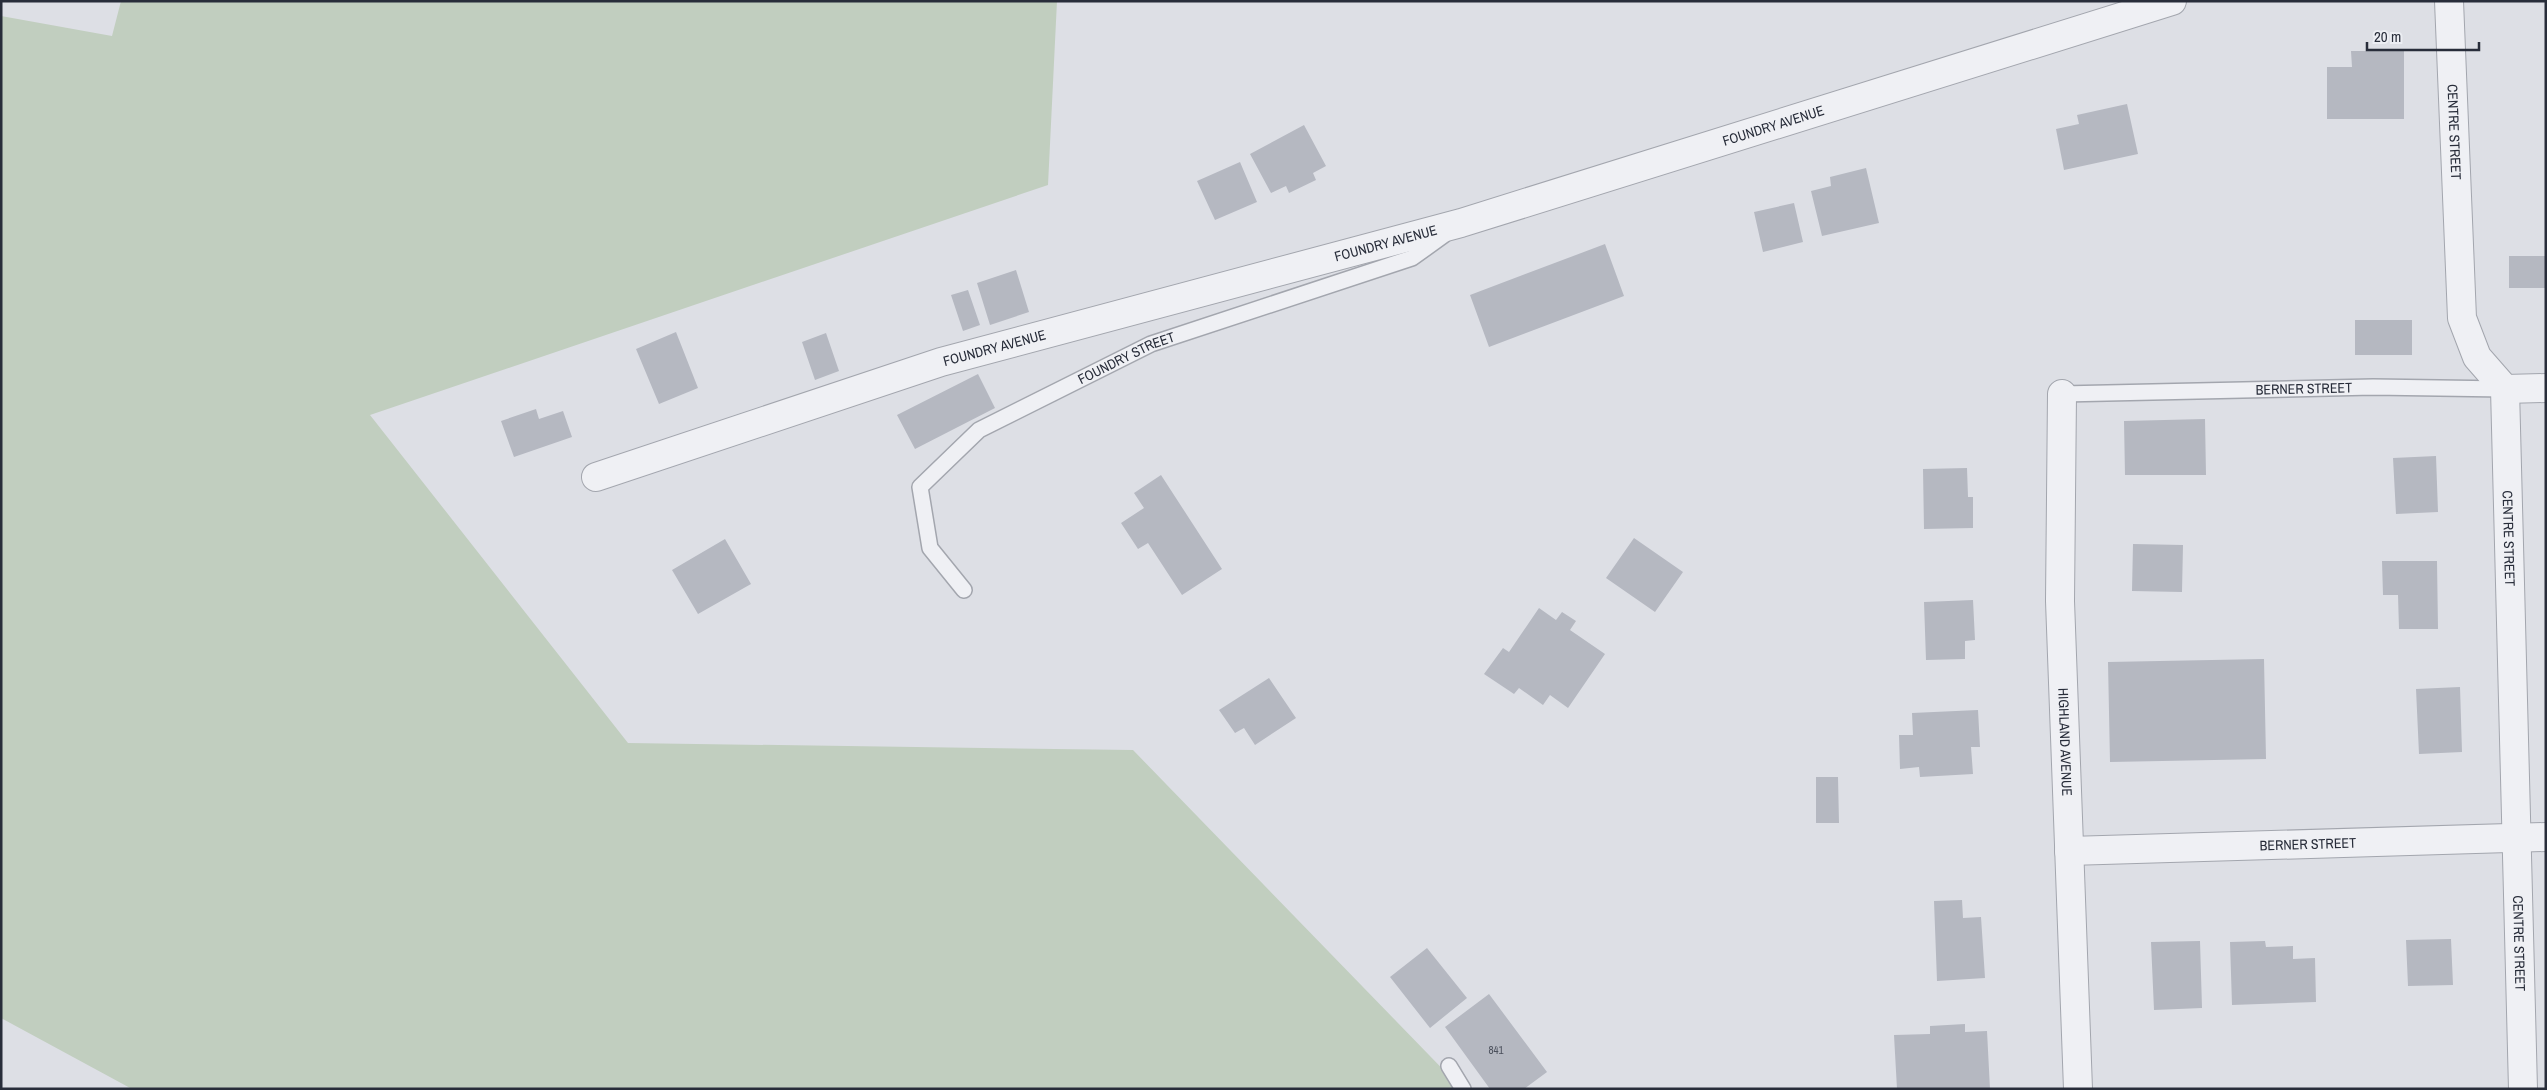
<svg xmlns="http://www.w3.org/2000/svg" width="2547" height="1090" font-family="'Archivo Narrow',sans-serif">
	<style>
		.green { fill: #c1cebf }
		.building { fill: #b5b8c1 }
		.lines { fill: none; stroke-linecap: round; stroke-linejoin: round }
		.lane-casing { stroke: #a3a6ae; stroke-width: 18 }
		.street-casing { stroke: #a3a6ae; stroke-width: 30 }
		.lane { stroke: #eff0f4; stroke-width: 15 }
		.street { stroke: #eff0f4; stroke-width: 28 }
		.labels { text-anchor: middle; stroke-width: 4; stroke-linejoin: round; paint-order: stroke }
		.number-label { font-size: 11px; fill: #4b505c }
		.street-label { font-size: 14px; fill: #282d3a; stroke: #eceef3 }
	</style>
	<rect width="100%" height="100%" fill="#dddfe5"/>
	<path class="green" d="M121 1H1057L1048 185 370 415 628 743 1133 750 1462 1089H132L1 1018V16L112 36Z"/>
	<path class="building" d="M2351 51H2404V119H2327V67H2352Z
		M2127 104 2138 154 2064 170 2056 129 2079 124 2077 115Z
		M1304 125 1326 166 1313 173 1316 180 1289 193 1286 186 1271 193 1250 154Z
		M1240 162 1257 202 1215 220 1197 181Z
		M1866 168 1879 223 1822 236 1811 191 1831 186 1830 177Z
		M1794 203 1803 242 1763 252 1754 212Z
		M1605 244 1624 296 1489 347 1470 295Z
		M2509 256H2546V288H2509Z
		M1016 270 1029 312 990 325 977 283Z
		M968 290 980 325 963 331 951 295Z
		M2355 320H2412V355H2355Z
		M676 332 698 388 659 404 636 349Z
		M826 333 839 371 815 380 802 342Z
		M978 374 995 408 915 449 897 415Z
		M536 409 539 419 563 411 572 437 514 457 501 421Z
		M2205 419 2206 475H2125L2124 421Z
		M2436 456 2438 512 2396 514 2393 458Z
		M1967 468 1968 497H1973V528L1924 529 1923 469Z
		M1161 475 1222 569 1182 595 1148 543 1138 549 1121 523 1144 508 1134 493Z
		M1634 538 1683 572 1655 612 1606 578Z
		M725 539 751 584 698 614 672 570Z
		M2133 544 2183 545 2182 592 2132 591Z
		M2382 561H2437L2438 629H2399L2398 595H2383Z
		M1973 600 1975 640 1965 641V659L1926 660 1924 602Z
		M1539 608 1556 620 1562 612 1576 621 1570 630 1605 654 1568 708 1550 695 1543 705 1519 688 1514 694 1484 674 1503 648 1509 652Z
		M2264 659 2266 759 2110 762 2108 662Z
		M1269 678 1296 718 1255 745 1244 728 1235 733 1219 710Z
		M2460 687 2462 752 2419 754 2416 689Z
		M1978 710 1980 747H1971L1973 774 1920 777 1919 767 1900 769 1899 735H1913L1912 713Z
		M1816 777H1838L1839 823H1816Z
		M1962 900 1963 918 1981 917 1985 978 1937 981 1934 901Z
		M2451 939 2453 985 2408 986 2406 940Z
		M2200 941 2202 1008 2154 1010 2151 942Z
		M2265 941 2266 947 2293 946V959L2315 958 2316 1002 2232 1005 2230 942Z
		M1427 948 1467 998 1430 1028 1390 977Z
		M1489 994 1547 1072 1524 1089H1490L1445 1027Z
		M1965 1024V1032L1987 1031 1990 1089H1897L1894 1035 1930 1034V1026Z"/>
	<g class="lines">
		<defs>
			<g id="lane">
				<path id="s1" d="M2062 394 2373 387 2505 389"/>
				<path id="s2" d="M964 590 930 548 920 487 979 430 1151 344 1412 258 1444 235"/>
				<path d="M1449 1066 1463 1089"/>
			</g>
			<g id="street">
				<path id="s3" d="M2449 1 2462 318 2477 357 2505 389 2523 1089"/>
				<path d="M2505 389 2546 388"/>
				<path id="s4" d="M2062 394 2060 601 2078 1089"/>
				<path id="s5" d="M596 477 941 362 1461 223 2172 1"/>
				<path id="s6" d="M2069 851 2546 837"/>
			</g>
		</defs>
		<use href="#lane" class="lane-casing"/>
		<use href="#street" class="street-casing"/>
		<use href="#lane" class="lane"/>
		<use href="#street" class="street"/>
	</g>
	<g class="labels">
		<g class="number-label">
			<text x="1496" y="1054">841</text>
		</g>
		<g class="street-label">
			<text dy="5" stroke="none"><textPath href="#s5" startOffset="1229">FOUNDRY AVENUE</textPath></text>
			<text dy="5" stroke="none"><textPath href="#s3" startOffset="131">CENTRE STREET</textPath></text>
			<text dy="5" stroke="none"><textPath href="#s5" startOffset="824">FOUNDRY AVENUE</textPath></text>
			<text dy="5" stroke="none"><textPath href="#s5" startOffset="419">FOUNDRY AVENUE</textPath></text>
			<text dy="5" stroke="none"><textPath href="#s2" startOffset="362">FOUNDRY STREET</textPath></text>
			<text dy="5" stroke="none"><textPath href="#s1" startOffset="242">BERNER STREET</textPath></text>
			<text dy="5" stroke="none"><textPath href="#s3" startOffset="551">CENTRE STREET</textPath></text>
			<text dy="5" stroke="none"><textPath href="#s4" startOffset="348">HIGHLAND AVENUE</textPath></text>
			<text dy="5" stroke="none"><textPath href="#s6" startOffset="239">BERNER STREET</textPath></text>
			<text dy="5" stroke="none"><textPath href="#s3" startOffset="956">CENTRE STREET</textPath></text>
		</g>
	</g>
	<rect width="2547" height="1090" fill="none" stroke="#282d3a" stroke-width="5"/>
	<path d="M2367 42v8h112v-8" fill="none" stroke="#282d3a" stroke-width="2.5"/>
	<text x="2374" y="42" font-size="15" fill="#282d3a" stroke="#eceef3" stroke-width="4" paint-order="stroke">20 m</text>
</svg>
